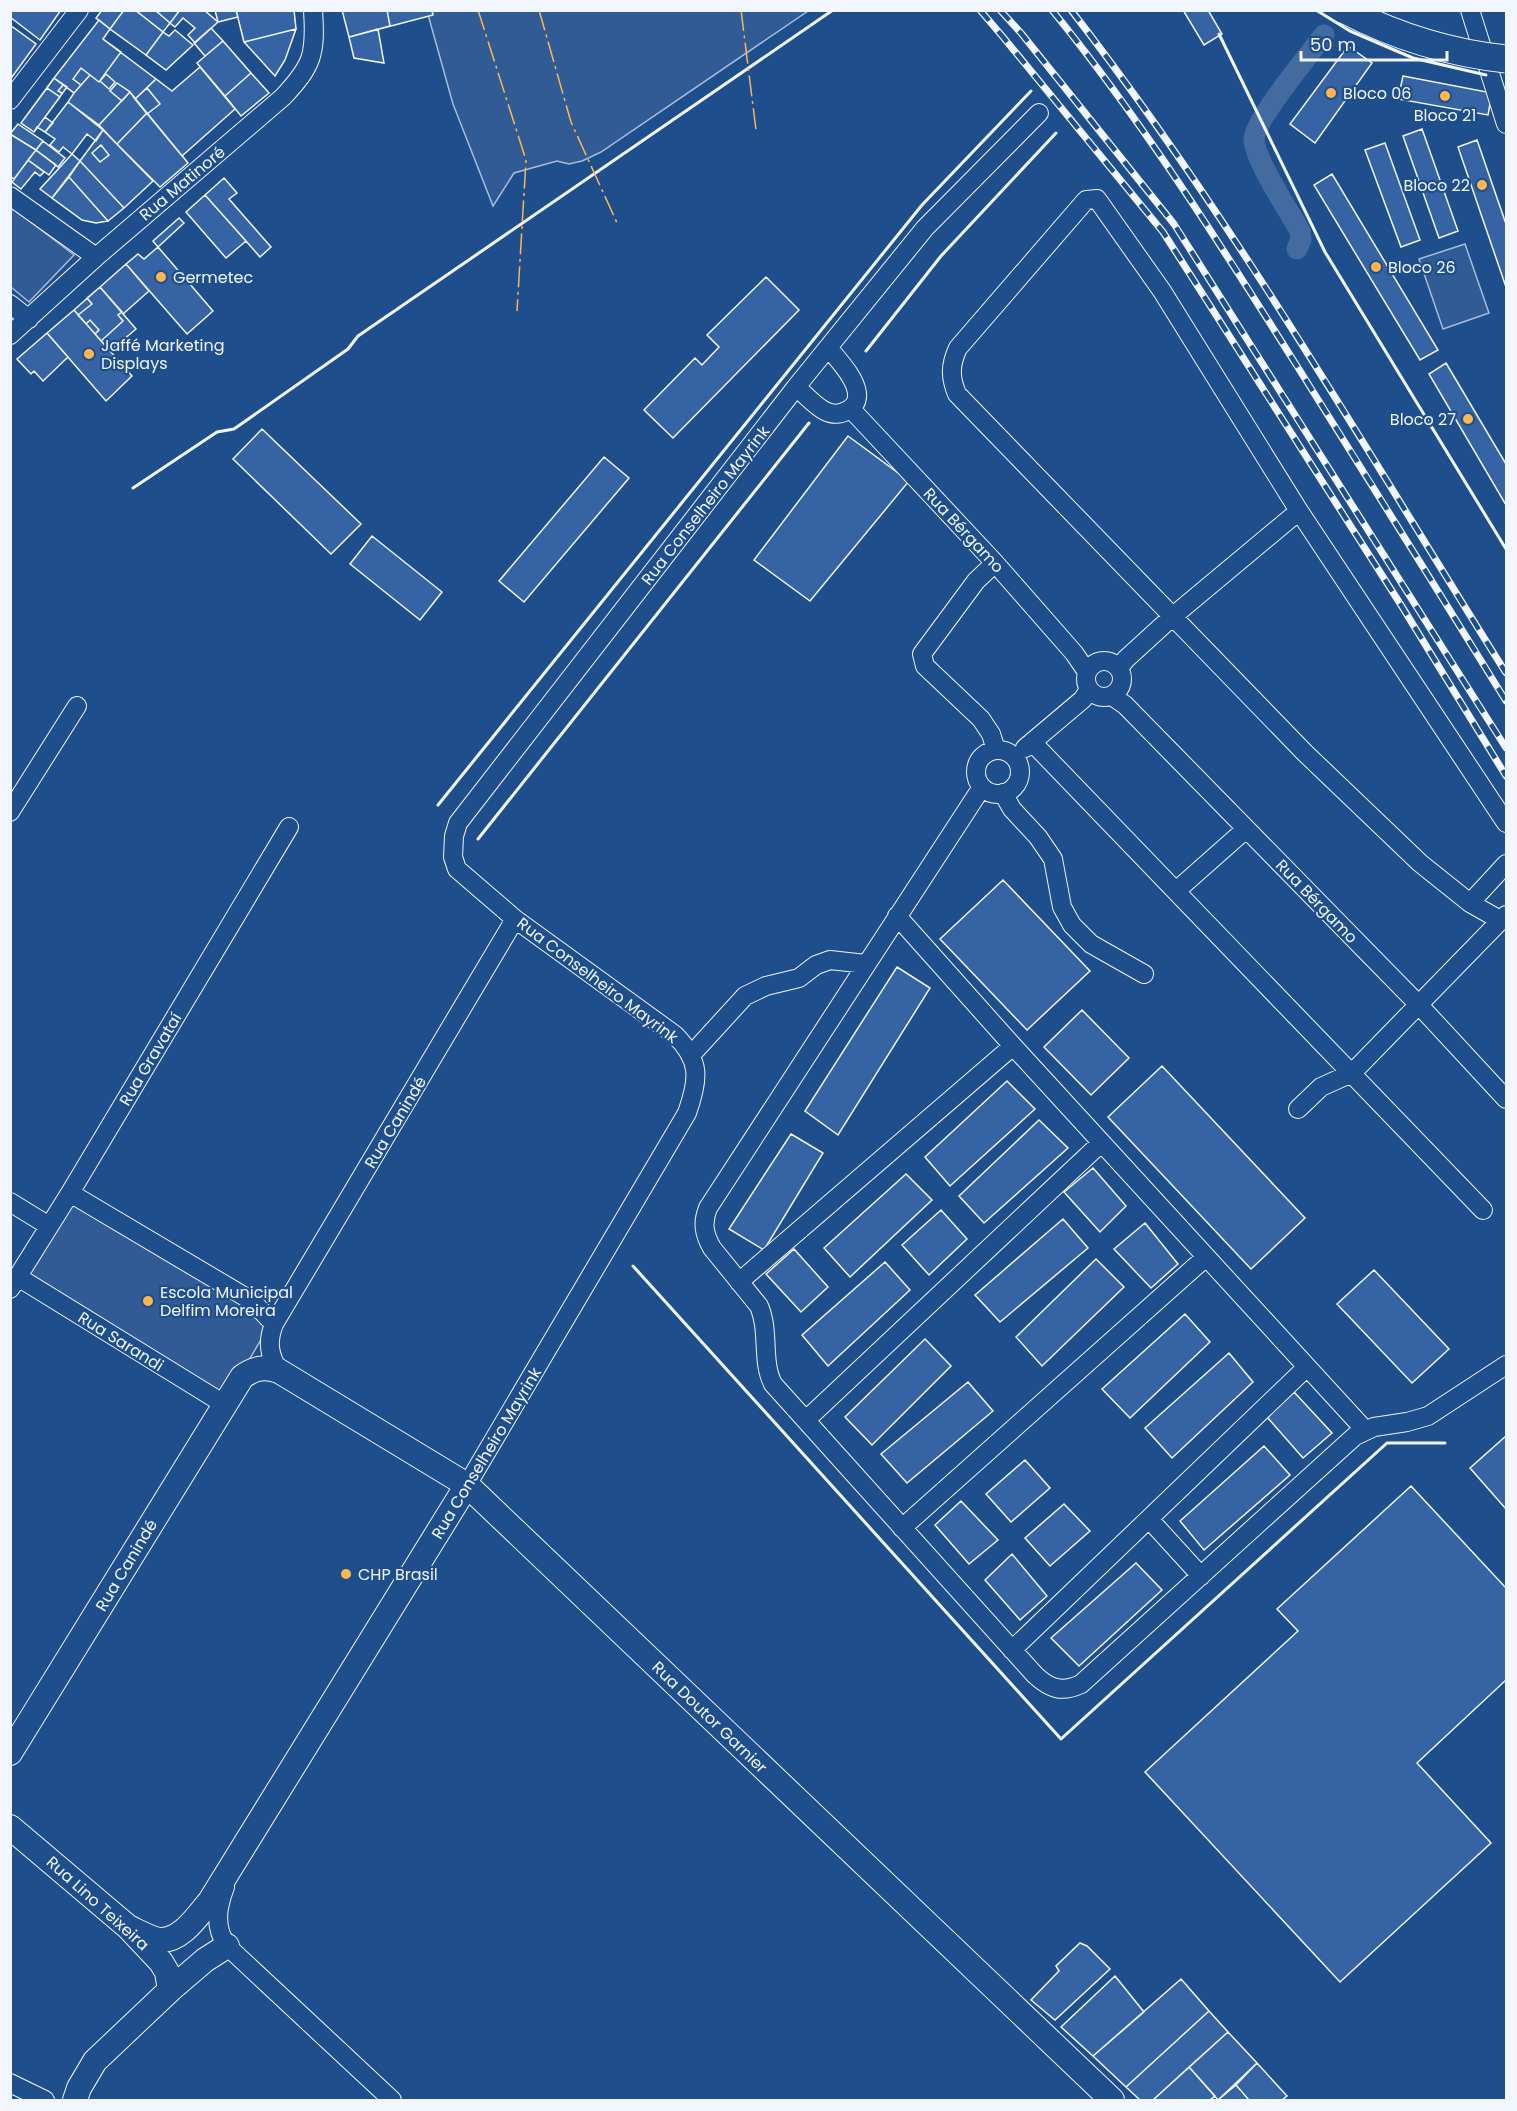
<svg xmlns="http://www.w3.org/2000/svg" width="1517" height="2111" font-family="Poppins,sans-serif">
	<style>
		.built { fill: #305b95; stroke: #a8bbd7; stroke-width: 1.5 }
		.lines { fill: none; stroke-linecap: round; stroke-linejoin: round }
		.canal { stroke: #446ba0; stroke-width: 21 }
		.building { fill: #3563a3; stroke: #f2f6ff; stroke-width: 1.5 }
		.street-casing { stroke: #f2f6ff; stroke-width: 20 }
		.secondary-casing { stroke: #f2f6ff; stroke-width: 26 }
		.street { stroke: #1f4e8c; stroke-width: 18 }
		.secondary { stroke: #1f4e8c; stroke-width: 24 }
		.rail-casing { stroke: #f2f6ff; stroke-width: 7 }
		.rail { stroke: #1f4e8c; stroke-width: 4.5; stroke-dasharray: 14; stroke-linecap: butt }
		.primary-bridge-casing { stroke: #f2f6ff; stroke-width: 29; stroke-linecap: butt }
		.primary-bridge { stroke: #1f4e8c; stroke-width: 27 }
		.wall { stroke: #f2f6ff; stroke-width: 3 }
		.power { stroke: #ffb74d; stroke-width: 1.5; stroke-dasharray: 21 4.5 3 4.5; stroke-linecap: butt }
		.poi-dot { fill: #ffb74d; stroke: #1f4e8c; stroke-width: 2 }
		.labels { text-anchor: middle; stroke-width: 4.5; stroke-linejoin: round; paint-order: stroke }
		.poi-label { font-size: 16px; fill: #f2f6ff; stroke: #1f4e8c; text-anchor: start }
		.street-label { font-size: 16px; fill: #f2f6ff; stroke: #1f4e8c }
	</style>
	<rect width="100%" height="100%" fill="#1f4e8c"/>
	<path class="built" d="M427 11H808L601 152 582 161 569 164 557 161 514 173 493 206 453 104Z
		M10 206 74 255 29 302 11 287Z
		M1465 244 1489 313 1443 329 1419 259Z
		M74 1200 271 1323 224 1402 25 1274Z"/>
	<g class="lines">
		<path class="canal" d="M1297 249 1301 240 1300 231C1289 211 1254 159 1254 139 1255 119 1310 54 1324 35"/>
	</g>
	<path class="building" d="M10 10H61L40 40 10 17Z
		M102 10H124L110 29 96 18Z
		M124 10H135L163 32 146 55 110 29Z
		M135 10H155L170 23 163 32Z
		M155 10H180L170 23Z
		M180 10H204L218 22 195 43 188 35 195 28 183 18 175 27 170 23Z
		M215 10H236L238 17 218 22Z
		M236 10H294L296 29 244 42Z
		M342 10H387L390 26 349 37Z
		M342 10H432L433 15 349 37Z
		M1183 10H1208L1222 34 1204 45Z
		M99 20 110 29 103 39 121 52 99 82 81 68 73 79 81 85 74 93 54 78Z
		M99 20 110 29 103 39 156 79 135 99 130 92 99 125 68 102 74 93 54 78Z
		M10 25 36 44 12 77 10 76Z
		M211 28 223 41 205 56 194 43Z
		M296 29 285 60 275 76 244 42Z
		M378 29 384 63 354 58 349 37Z
		M175 30 193 45 166 70 146 55 163 32 169 36Z
		M223 41 251 73 225 96 197 63Z
		M1348 46 1372 63 1315 143 1290 124Z
		M200 67 235 109 182 156 135 99 156 79 172 91Z
		M81 68 90 75 81 85 73 79Z
		M251 73 269 93 241 116 225 96Z
		M106 74 115 82 109 89 100 81Z
		M1403 76 1492 93 1488 115 1398 99Z
		M54 78 67 87 45 117 53 123 45 132 37 127 34 132 21 123Z
		M54 78 63 85 58 91 62 93 60 97 47 88Z
		M117 83 130 92 122 101 110 91Z
		M47 88 60 97 34 132 21 123Z
		M147 88 160 104 147 114 135 99Z
		M130 92 147 113 117 144 99 125Z
		M68 102 103 130 96 141 87 134 72 154 63 147 59 152 50 145 55 139 45 132Z
		M147 113 188 163 160 187 117 144Z
		M18 124 43 141 36 150 10 134Z
		M1422 129 1458 231 1439 238 1403 136Z
		M103 130 153 181 124 208 80 161Z
		M10 134 36 150 14 179 10 176Z
		M1477 140 1506 224V287L1458 147Z
		M43 141 65 158 58 167 36 150Z
		M1385 143 1420 240 1401 247 1365 150Z
		M101 145 109 155 100 162 92 153Z
		M36 150 56 165 49 175 28 160Z
		M72 154 80 161 52 198 40 189Z
		M28 160 44 172 40 176 35 172 21 189 12 182Z
		M80 161 124 208 108 221 69 177Z
		M1332 174 1438 350 1420 360 1314 185Z
		M69 177 108 221 96 223 82 220 52 198Z
		M224 178 237 193 229 199 271 247 260 257 205 195Z
		M205 195 246 241 226 258 186 212Z
		M179 218 184 223 158 247 153 241Z
		M158 247 213 311 187 334 126 264 138 254 144 259Z
		M126 264 149 291 123 314 100 287Z
		M766 277 799 310 673 438 644 410 695 358 702 365 719 347 707 335Z
		M100 287 122 312 118 315 123 321 101 341 95 334 99 330 90 320 86 324 78 315 92 304 87 298Z
		M100 287 136 329 110 351 74 310Z
		M74 310 132 376 106 401 47 333Z
		M47 333 68 357 43 381 34 371 31 374 17 359Z
		M1446 363 1506 464V505L1429 374Z
		M262 429 361 524 331 554 233 459Z
		M848 436 909 481 810 601 754 560Z
		M604 457 629 478 524 602 499 581Z
		M372 536 442 592 420 620 350 564Z
		M1003 880 1090 971 1027 1030 940 939Z
		M897 967 930 988 838 1135 805 1111Z
		M1082 1010 1129 1058 1091 1095 1044 1047Z
		M1162 1066 1305 1218 1251 1269 1108 1117Z
		M1007 1081 1035 1109 950 1186 925 1157Z
		M1039 1120 1068 1148 984 1223 959 1196Z
		M791 1134 823 1153 764 1250 729 1229Z
		M1093 1168 1126 1206 1100 1232 1064 1192Z
		M906 1174 932 1200 850 1277 824 1248Z
		M941 1210 967 1239 929 1275 902 1245Z
		M1063 1219 1088 1248 1000 1322 975 1295Z
		M1145 1223 1178 1264 1151 1288 1114 1249Z
		M794 1249 828 1287 801 1312 766 1274Z
		M1096 1259 1124 1287 1042 1366 1016 1337Z
		M885 1262 910 1290 828 1366 802 1335Z
		M1374 1270 1449 1349 1412 1383 1337 1304Z
		M1185 1314 1210 1342 1130 1418 1102 1389Z
		M925 1339 951 1366 872 1445 845 1417Z
		M1229 1353 1253 1382 1172 1458 1145 1428Z
		M968 1382 993 1411 907 1483 881 1454Z
		M1294 1392 1332 1433 1303 1458 1267 1417Z
		M1506 1436V1509L1470 1468Z
		M1264 1446 1290 1475 1204 1550 1180 1521Z
		M1025 1460 1050 1488 1011 1522 986 1494Z
		M1411 1486 1506 1588V1680L1417 1763 1491 1843 1340 1982 1145 1772 1298 1631 1277 1609Z
		M961 1501 998 1540 969 1564 935 1525Z
		M1064 1504 1090 1531 1050 1566 1025 1538Z
		M1012 1554 1047 1596 1020 1620 985 1580Z
		M1136 1563 1162 1590 1079 1666 1051 1638Z
		M1080 1943 1087 1946 1110 1969 1055 2020 1031 2000 1059 1971 1056 1966Z
		M1115 1976 1144 2012 1093 2056 1061 2027Z
		M1181 1979 1209 2011 1126 2087 1093 2056Z
		M1209 2011 1228 2032 1153 2100H1140L1126 2087Z
		M1228 2032 1257 2063 1218 2100 1189 2067Z
		M1257 2063 1287 2096 1282 2100H1249L1236 2085Z
		M1189 2067 1215 2096 1210 2100H1153Z
		M1236 2085 1249 2100H1218Z"/>
	<g class="lines">
		<defs>
			<path id="street" d="M1470 10 1506 124
				M10 100 79 10
				M10 196 96 257
				M10 304 29 319
				M10 335 96 257 283 97C313 65 316 54 313 10
				M796 387C806 395 815 406 825 411 833 415 840 415 848 410 873 396 840 361 828 348
				M851 409 995 563 1074 653 1087 672
				M995 563 976 581 922 654 925 666 981 719 991 734 996 750
				M1086 679a18 18 0 1 1 36 0a18 18 0 1 1-36 0Z
				M1119 668 1126 659 1172 617 1299 511
				M1112 696 1125 705 1418 1004 1506 1099
				M1032 742 1483 1210
				M1025 748 1083 699 1089 689
				M976 772a22 22 0 1 1 44 0a22 22 0 1 1-44 0Z
				M982 787 708 1208C702 1223 704 1234 712 1248L759 1306C770 1331 761 1361 773 1384L1035 1675C1050 1689 1062 1693 1081 1684L1355 1436 1374 1427 1407 1422 1428 1416 1506 1365
				M1003 793 1012 809 1038 837 1053 859 1062 907 1072 925 1091 944 1144 974
				M10 812 77 706
				M1176 891 1246 829
				M1470 903 1506 864
				M897 916 1013 1046 1365 1430
				M1500 920 1470 903 1420 863 1305 753 957 394C950 377 950 365 958 348L1086 200 1097 199 1162 291 1299 511 1506 823
				M691 1055 745 996 766 986 799 978 816 965 830 960 866 964
				M1298 1109 1321 1087 1352 1073 1506 915
				M70 1193 252 1301 274 1324
				M10 1202 49 1226
				M18 1277 224 1404
				M739 1282 1013 1046
				M10 1289 70 1193 289 827
				M279 1371C269 1355 267 1342 274 1324L515 919
				M806 1420 1101 1143
				M467 1485 687 1113C699 1079 701 1061 675 1035L515 919 457 869 453 857 454 836 458 823 796 387 925 228 1039 113
				M1149 1519 1201 1576
				M902 1528 1206 1257
				M1012 1650 1307 1367
				M225 1887C217 1908 214 1927 227 1946L392 2100
				M10 2083 45 2100"/>
			<path id="secondary" d="M10 1753 242 1377C254 1368 264 1366 279 1371L467 1485 1112 2100
				M10 1827 128 1927 161 1962 167 1972 170 1990
				M128 1927C137 1931 149 1938 159 1940 181 1942 198 1915 210 1901L467 1485
				M75 2100 79 2088 95 2061 170 1990 205 1960 227 1946"/>
		</defs>
		<use href="#street" class="street-casing"/>
		<use href="#secondary" class="secondary-casing"/>
		<use href="#street" class="street"/>
		<use href="#secondary" class="secondary"/>
		<defs>
			<path id="rail" d="M980 10 1003 37 1163 232 1401 605 1506 776
				M1000 10 1021 33 1174 224 1506 748
				M1052 10C1143 122 1220 244 1297 366 1367 477 1437 589 1506 701
				M1071 10C1233 219 1366 450 1506 673"/>
		</defs>
		<use href="#rail" class="rail-casing"/>
		<use href="#rail" class="rail"/>
		<defs>
			<path id="primary-bridge" d="M1345 10C1397 37 1449 53 1506 59"/>
		</defs>
		<use href="#primary-bridge" class="primary-bridge-casing"/>
		<use href="#primary-bridge" class="primary-bridge"/>
		<path class="wall" d="M1316 10 1350 31 1413 58 1486 75
			M1219 34 1325 252 1506 549
			M866 351 941 256 1056 133
			M133 488 217 432 234 429 348 349 358 336 833 10
			M438 805 922 205 1031 91
			M478 839 809 423
			M633 1266 1061 1739 1387 1443H1445"/>
		<path class="power" d="M478 10 526 160 517 311
			M539 10 571 122 618 225
			M741 10 756 130"/>
	</g>
	<g class="poi-dot">
		<circle cx="1331" cy="93" r="6"/>
		<circle cx="1445" cy="96" r="6"/>
		<circle cx="1482" cy="185" r="6"/>
		<circle cx="1376" cy="267" r="6"/>
		<circle cx="161" cy="277" r="6"/>
		<circle cx="89" cy="354" r="6"/>
		<circle cx="1468" cy="419" r="6"/>
		<circle cx="148" cy="1301" r="6"/>
		<circle cx="346" cy="1574" r="6"/>
	</g>
	<g class="labels">
		<g class="poi-label">
			<text x="1343" y="99">Bloco 06</text>
			<text x="1445" y="121" text-anchor="middle">Bloco 21</text>
			<text x="1470" y="191" text-anchor="end">Bloco 22</text>
			<text x="1388" y="273">Bloco 26</text>
			<text x="173" y="283">Germetec</text>
			<text x="101" y="351">Jaffé Marketing<tspan x="101" dy="18">Displays</tspan></text>
			<text x="1456" y="425" text-anchor="end">Bloco 27</text>
			<text x="160" y="1298">Escola Municipal<tspan x="160" dy="18">Delfim Moreira</tspan></text>
			<text x="358" y="1580">CHP Brasil</text>
		</g>
		<g class="street-label">
			<text transform="translate(182 183) rotate(-40)" y="6">Rua Matinoré</text>
			<text transform="translate(705 505) rotate(-52)" y="6">Rua Conselheiro Mayrink</text>
			<text transform="translate(964 530) rotate(47)" y="6">Rua Bérgamo</text>
			<text transform="translate(1317 901) rotate(46)" y="6">Rua Bérgamo</text>
			<text transform="translate(598 980) rotate(37)" y="6">Rua Conselheiro Mayrink</text>
			<text transform="translate(150 1059) rotate(-59)" y="6">Rua Gravataí</text>
			<text transform="translate(395 1122) rotate(-59)" y="6">Rua Canindé</text>
			<text transform="translate(121 1341) rotate(32)" y="6">Rua Sarandi</text>
			<text transform="translate(486 1453) rotate(-59)" y="6">Rua Conselheiro Mayrink</text>
			<text transform="translate(126 1565) rotate(-59)" y="6">Rua Canindé</text>
			<text transform="translate(710 1717) rotate(44)" y="6">Rua Doutor Garnier</text>
			<text transform="translate(98 1903) rotate(42)" y="6">Rua Lino Teixeira</text>
		</g>
	</g>
	<rect width="1517" height="2111" fill="none" stroke="#f2f6ff" stroke-width="24"/>
	<path d="M1301 51v9h146v-9" fill="none" stroke="#f2f6ff" stroke-width="3"/>
	<text x="1310" y="51" font-size="18" fill="#f2f6ff" stroke="#1f4e8c" stroke-width="4.5" paint-order="stroke">50 m</text>
</svg>
